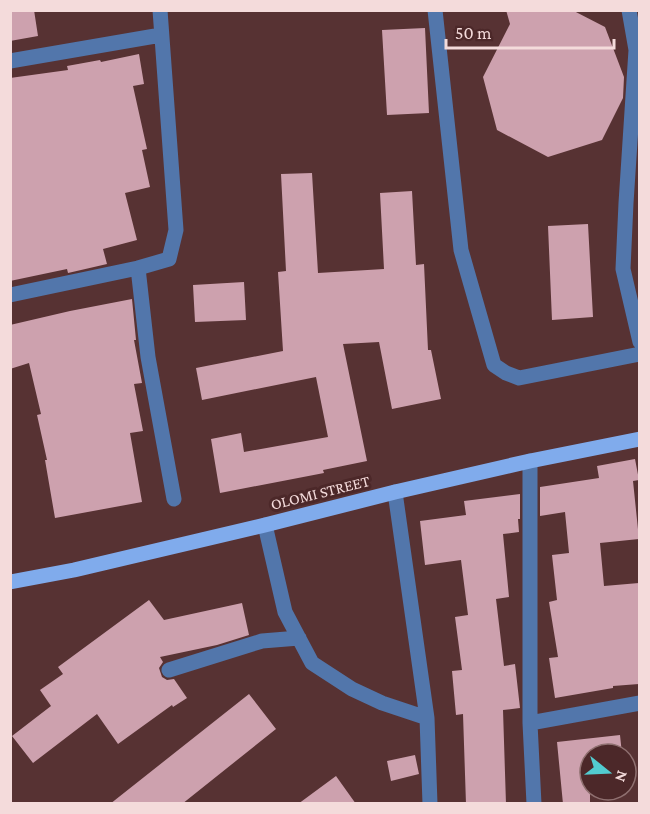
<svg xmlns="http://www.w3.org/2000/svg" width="650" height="814" font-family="'Crimson Pro',serif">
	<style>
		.building { fill: #cda1ae }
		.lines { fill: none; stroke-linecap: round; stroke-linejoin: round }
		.minor { stroke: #5276ab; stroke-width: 15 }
		.major { stroke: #80abec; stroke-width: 15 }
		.labels { text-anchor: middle; stroke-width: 6; stroke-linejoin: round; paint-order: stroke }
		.street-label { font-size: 16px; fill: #f4dbdb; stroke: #4c2829 }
	</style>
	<rect width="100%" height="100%" fill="#573233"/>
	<path class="building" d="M10 10H34L38 36 10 41Z
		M506 10H572L605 27 624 77 623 98 602 140 548 157 497 130 483 77 510 24Z
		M425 28 429 113 387 115 382 30Z
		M139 54 144 84 133 86 147 149 142 150 150 187 125 193 137 240 103 249 107 264 68 273 67 269 10 281V78L68 70 67 66 100 60 101 62Z
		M312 173 318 273 384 269 380 193 412 191 416 265 424 264 428 350H431L441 399 392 409 379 342 343 344 367 461 323 470 324 473 220 493 211 439 241 433 244 452 328 437 316 377 202 400 196 368 283 351 278 272 286 271 281 174Z
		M588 224 593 317 552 320 548 226Z
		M244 282 246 320 195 322 193 285Z
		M132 299 136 340H134L142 383 134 384 143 431 130 433 142 502 55 518 45 460H47L37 415 41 414 29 363 10 369V325L70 311Z
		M635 459 639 480 633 481 639 539 600 543 604 586 639 583V684L613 686V688L555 698 549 658 558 657 549 602 557 600 552 555 569 553 565 512 540 516V487L599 478 597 466Z
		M520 494V519H518L519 532 503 534 509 597 496 599 504 666 515 664 520 708 503 710 506 804H466L463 714 456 715 452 671 462 670 455 617 468 615 461 560 425 565 420 521 466 515 464 501Z
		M149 600 164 620 242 603 249 635 217 645 160 657 163 662 159 668 162 677 167 680 174 679 187 698 173 707 172 705 118 744 97 714 33 763 12 736 51 706 40 690 63 674 58 667Z
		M249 694 276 729 182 804H110Z
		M620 735 622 754H590V804H563L557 742Z
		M415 755 419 774 391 781 387 761Z
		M336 776 356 804H298Z"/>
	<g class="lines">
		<path class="minor" d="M435 10 461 250 494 365 506 373 519 378 640 354
			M629 10 636 50 626 203 623 269 640 342
			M10 61 161 35
			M138 268 148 357 174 499
			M10 295 138 268 169 259 176 230 160 10
			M530 461V723L534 804
			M395 492 427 718 430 804
			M265 525 285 612 312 663 352 689 382 703 427 718
			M169 670 262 641 299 638
			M530 723 640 703"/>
		<path class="major" d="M10 582 74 570 265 525 395 492 530 461 640 439"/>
	</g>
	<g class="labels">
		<g class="street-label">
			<text transform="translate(320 492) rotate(-14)" y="6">OLOMI STREET</text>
		</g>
	</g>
	<rect width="650" height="814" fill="none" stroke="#f4dbdb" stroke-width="24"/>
	<g transform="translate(608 772) rotate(108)"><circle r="28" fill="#4c2829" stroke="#8f7070" stroke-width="1.5"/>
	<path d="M0-4.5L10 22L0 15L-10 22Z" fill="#52ccd0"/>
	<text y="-9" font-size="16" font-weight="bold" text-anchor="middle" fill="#f4dbdb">N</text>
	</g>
	<path d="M446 39v9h168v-9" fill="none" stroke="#f4dbdb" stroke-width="3"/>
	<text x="455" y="39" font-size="18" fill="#f4dbdb" stroke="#4c2829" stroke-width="4.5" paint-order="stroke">50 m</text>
</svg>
